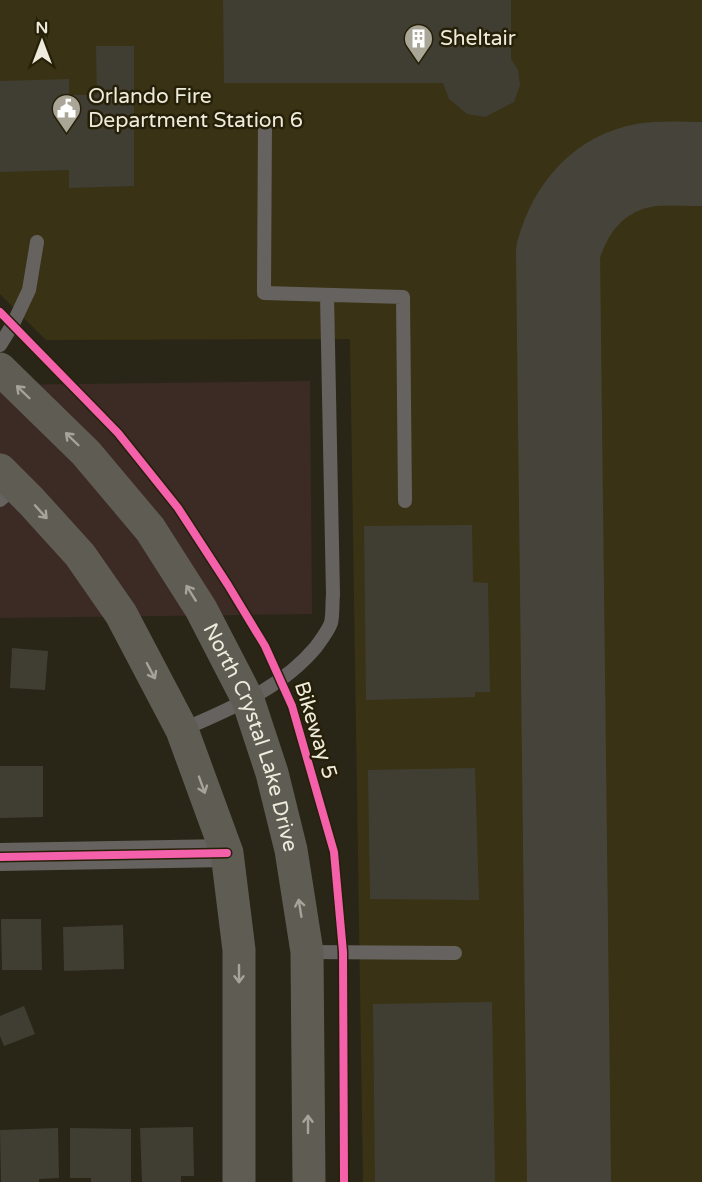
<svg xmlns="http://www.w3.org/2000/svg" width="702" height="1182" font-family="'Varela Round',sans-serif">
	<style>
		.commercial { fill: #3c2b25 }
		.built { fill: #393214 }
		.lines { fill: none; stroke-linecap: round; stroke-linejoin: round }
		.taxiway { stroke: #46443a; stroke-width: 84 }
		.building { fill: #403e33 }
		.lane { stroke: #66625f; stroke-width: 14 }
		.street { stroke: #66625f; stroke-width: 28 }
		.secondary { stroke: #5f5c54; stroke-width: 33 }
		.cycleway-casing { stroke: #262008; stroke-width: 11 }
		.cycleway { stroke: #f560ab; stroke-width: 8 }
		.oneway { stroke: #a6a498 }
		.labels { text-anchor: middle; stroke-width: 5; stroke-linejoin: round; paint-order: stroke }
		.poi-label { font-size: 21px; fill: #eeebdc; stroke: #262008; text-anchor: start }
		.street-label { font-size: 21px; fill: #eeebdc; stroke: #262008 }
	</style>
	<rect width="100%" height="100%" fill="#292618"/>
	<path class="commercial" d="M310 381 312 614 0 618V385Z"/>
	<path class="built" d="M0 0H702V1182H363L350 339 46 340 0 294Z"/>
	<g class="lines">
		<path class="taxiway" d="M569 1182 558 252C570 208 599 173 646 165 664 162 683 164 702 164"/>
	</g>
	<path class="building" d="M223 0H511V59L518 70 520 85 514 102 485 117 467 114 449 99 443 83H224Z
		M96 46H134V186L69 188V170L0 172V81L69 79V95H97Z
		M472 525 473 582 488 583 490 692H475V697L366 700 364 526Z
		M12 648 48 651 45 690 10 688Z
		M0 766H43V817L0 818Z
		M475 768 479 900 370 899 368 770Z
		M1 919H41L42 970H2Z
		M123 925 124 969 64 971 63 927Z
		M492 1002 495 1182H375L373 1004Z
		M24 1006 35 1034 4 1046 0 1036V1016Z
		M193 1127 194 1176H181V1182H142L140 1128Z
		M58 1128 59 1178 39 1179V1182H1L0 1130Z
		M70 1128 131 1129V1182H91V1178H70Z"/>
	<g class="lines">
		<path class="lane" d="M265 123 264 293 403 297 405 501
			M0 345 13 324 29 290 37 242
			M0 500 16 486
			M182 730C231 708 281 689 316 647 321 640 328 631 331 623 333 615 332 604 333 595L327 295
			M307 952 455 953"/>
		<path class="street" d="M0 857 227 853"/>
		<g class="secondary">
			<path id="s1" d="M0 369 86 453 150 529 201 609 248 700 272 773 291 850 307 952 309 1182"/>
			<path d="M0 470 31 501 80 555 121 614 182 730 227 853 239 950V1182"/>
		</g>
		<defs>
			<path id="cycleway" d="M0 312 118 433 178 508 228 585 265 646 292 706 334 852 343 952 344 1182
				M0 857 227 853"/>
		</defs>
		<use href="#cycleway" class="cycleway-casing"/>
		<use href="#cycleway" class="cycleway"/>
	</g>
	<defs><path id="oneway-shaft" d="M-6 0H5M1.5-3L5.5 0L1.5 3" fill="none" stroke-width="1.6" stroke-linecap="round" stroke-linejoin="round" transform="scale(1.5)"/></defs>
	<g class="oneway">
		<use href="#oneway-shaft" transform="translate(23 392) rotate(-136)"/>
		<use href="#oneway-shaft" transform="translate(72 439) rotate(-136)"/>
		<use href="#oneway-shaft" transform="translate(41 512) rotate(48)"/>
		<use href="#oneway-shaft" transform="translate(191 593) rotate(-122)"/>
		<use href="#oneway-shaft" transform="translate(151 671) rotate(62)"/>
		<use href="#oneway-shaft" transform="translate(202 785) rotate(70)"/>
		<use href="#oneway-shaft" transform="translate(300 908) rotate(-99)"/>
		<use href="#oneway-shaft" transform="translate(239 974) rotate(90)"/>
		<use href="#oneway-shaft" transform="translate(308 1124) rotate(-90)"/>
	</g>
	<defs>
		<symbol id="building-pin" viewBox="-11 -11 22 30"><path d="M0 17L-7.5 6A9.5 9.5 0 1 1 7.5 6Z" fill="#a9a697" stroke="#262008"/><path d="M-4-6H4V6H1V3H-1V6H-4ZM-2.5-4.3h1.7v1.8h-1.7ZM.8-4.3h1.7v1.8H.8ZM-2.5-1h1.7V.8h-1.7ZM.8-1h1.7V.8H.8Z" fill="#fff"/></symbol>
		<symbol id="civic-pin" viewBox="-11 -11 22 30"><path d="M0 17L-7.5 6A9.5 9.5 0 1 1 7.5 6Z" fill="#a9a697" stroke="#262008"/><path d="M-.6-6.5H3V-4.5H.6V-3L4-1V1h2V6H-6V1h2V-1L-.6-3ZM-1.2 2.5V6h2.4V2.5Z" fill="#fff"/></symbol>
	</defs>
	<g fill-rule="evenodd">
		<use href="#building-pin" x="402" y="22" width="33" height="45"/>
		<use href="#civic-pin" x="50" y="92" width="33" height="45"/>
	</g>
	<g class="labels">
		<g class="poi-label">
			<text x="440" y="45">Sheltair</text>
			<text x="88" y="103">Orlando Fire<tspan x="88" dy="24">Department Station 6</tspan></text>
		</g>
		<g class="street-label">
			<text transform="translate(316 730) rotate(73)" y="7">Bikeway 5</text>
			<text dy="7" stroke="none"><textPath href="#s1" startOffset="453">North Crystal Lake Drive</textPath></text>
		</g>
	</g>
	<g transform="translate(42 42)" stroke="#262008" stroke-width="4.5" paint-order="stroke">
	<path d="M0-4.5L10 22L0 15L-10 22Z" fill="#eeebdc"/>
	<text y="-9" font-size="16" font-weight="bold" text-anchor="middle" fill="#eeebdc">N</text>
	</g>
</svg>
